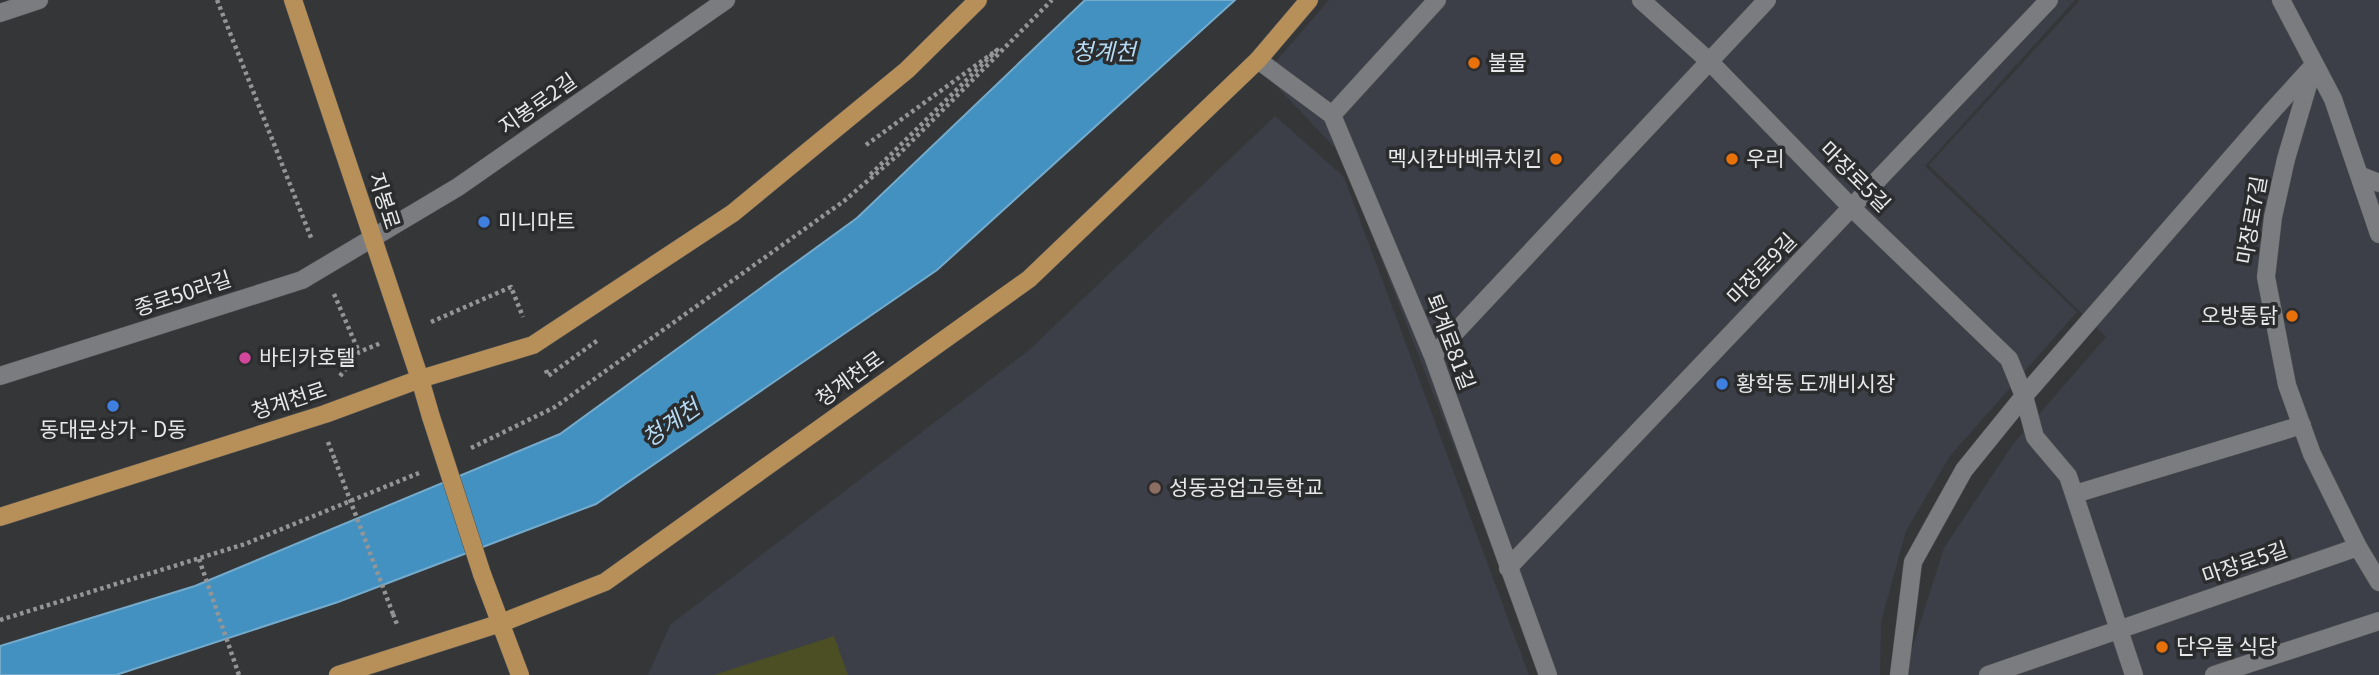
<svg xmlns="http://www.w3.org/2000/svg" width="2379" height="675" font-family="Georgia,'Noto Sans KR',serif">
	<style>
		.built { fill: #3c3f47 }
		.green { fill: #4c4f23 }
		.water { fill: #4391c0; stroke: #74abcc; stroke-width: 2 }
		.lines { fill: none; stroke-linecap: round; stroke-linejoin: round }
		.minor-casing { stroke: #515254; stroke-width: 19 }
		.major-casing { stroke: #515254; stroke-width: 19 }
		.path { stroke: #949596; stroke-width: 4.5; stroke-dasharray: 3.5 3.5; stroke-linecap: butt }
		.minor { stroke: #7b7c7f; stroke-width: 18 }
		.major { stroke: #b78f59; stroke-width: 18 }
		.major-bridge-casing { stroke: #515254; stroke-width: 19; stroke-linecap: butt }
		.path-bridge { stroke: #949596; stroke-width: 4.5; stroke-dasharray: 3.5 3.5; stroke-linecap: butt }
		.major-bridge { stroke: #b78f59; stroke-width: 18 }
		.food-dot { fill: #e8710a; stroke: #2b2c2e; stroke-width: 2.5 }
		.shop-dot { fill: #3f7fe0; stroke: #2b2c2e; stroke-width: 2.5 }
		.hotel-dot { fill: #d1479c; stroke: #2b2c2e; stroke-width: 2.5 }
		.education-dot { fill: #8d6e63; stroke: #2b2c2e; stroke-width: 2.5 }
		.labels { text-anchor: middle; stroke-width: 7; stroke-linejoin: round; paint-order: stroke }
		.poi-label { font-size: 21px; fill: #e7e8e9; stroke: #2b2c2e; text-anchor: start }
		.street-label { font-size: 21px; fill: #e7e8e9; stroke: #2b2c2e }
		.water-label { font-size: 23px; font-style: italic; fill: #b4daf4; stroke: #2b2c2e }
	</style>
	<rect width="100%" height="100%" fill="#353638"/>
	<path class="built" d="M1329 0H2075L1925 166 2077 312 1950 456 1906 531 1881 622 1880 675H1538L1470 488 1340 153 1265 74Z
		M2080 0H2379V675H1908L1909 658 1944 548 2013 444 2106 337 1929 165Z
		M1275 116 1344 177 1529 675H648L670 625 1029 350Z"/>
	<path class="green" d="M834 636 848 675H714Z"/>
	<path class="water" d="M1085 0H1235L937 270 596 504 338 602 116 675H0V646L195 586 560 434 857 218Z"/>
	<g class="lines">
		<defs>
			<path id="minor" d="M1641 0 1710 62 1852 208 2009 359 2024 396 2035 437 2068 476 2134 675
				M2281 0 2333 99 2379 234
				M0 13 39 0
				M1258 60 1332 115 1433 356 1548 675
				M2313 68 2286 159 2273 217 2266 277 2287 385 2312 454 2358 547 2379 582
				M1332 115 1437 0
				M2359 175 2379 183
				M1433 356 1767 0
				M0 376 302 280 458 187 726 0
				M2075 494 2302 425
				M1508 568 2049 0
				M1899 675 1913 562 1964 470 2024 396 2273 110 2314 65
				M1988 675 2358 547
				M2214 675 2379 621"/>
			<path id="major" d="M293 0 420 379 431 417
				M0 517 325 414 420 379 533 345 733 213 907 70 978 0
				M482 574 520 675
				M338 675 501 623 605 582 1029 279 1258 60 1309 0"/>
		</defs>
		<use href="#minor" class="minor-casing"/>
		<use href="#major" class="major-casing"/>
		<path class="path" d="M217 0 312 240
			M866 145 997 50 869 176
			M334 294 359 352
			M431 322 511 287 523 317
			M546 370 548 376 598 340
			M340 376 359 352 381 343
			M328 442 335 460
			M471 448 555 407 844 201 899 154 1052 0
			M199 559 239 675
			M393 614 398 627
			M0 620 245 544 419 473"/>
		<use href="#minor" class="minor"/>
		<use href="#major" class="major"/>
		<defs>
			<path id="major-bridge" d="M431 417 482 574"/>
		</defs>
		<use href="#major-bridge" class="major-bridge-casing"/>
		<path class="path-bridge" d="M335 460 393 614"/>
		<use href="#major-bridge" class="major-bridge"/>
	</g>
	<g class="food-dot">
		<circle cx="1474" cy="63" r="7"/>
		<circle cx="1556" cy="159" r="7"/>
		<circle cx="1732" cy="159" r="7"/>
		<circle cx="2292" cy="316" r="7"/>
		<circle cx="2162" cy="647" r="7"/>
	</g>
	<g class="shop-dot">
		<circle cx="484" cy="222" r="7"/>
		<circle cx="1722" cy="384" r="7"/>
		<circle cx="113" cy="406" r="7"/>
	</g>
	<circle class="hotel-dot" cx="245" cy="358" r="7"/>
	<circle class="education-dot" cx="1155" cy="488" r="7"/>
	<g class="labels">
		<g class="poi-label">
			<text x="1488" y="70">불물</text>
			<text x="1542" y="166" text-anchor="end">멕시칸바베큐치킨</text>
			<text x="1746" y="166">우리</text>
			<text x="498" y="229">미니마트</text>
			<text x="2278" y="323" text-anchor="end">오방통닭</text>
			<text x="259" y="365">바티카호텔</text>
			<text x="1736" y="391">황학동 도깨비시장</text>
			<text x="113" y="437" text-anchor="middle">동대문상가 - D동</text>
			<text x="1169" y="495">성동공업고등학교</text>
			<text x="2176" y="654">단우물 식당</text>
		</g>
		<g class="street-label">
			<text transform="translate(538 104) rotate(-35)" y="7">지봉로2길</text>
			<text transform="translate(1855 177) rotate(45)" y="7">마장로5길</text>
			<text transform="translate(384 201) rotate(72)" y="7">지봉로</text>
			<text transform="translate(2252 220) rotate(-80)" y="7">마장로7길</text>
			<text transform="translate(1762 269) rotate(-46)" y="7">마장로9길</text>
			<text transform="translate(183 294) rotate(-18)" y="7">종로50라길</text>
			<text transform="translate(1450 342) rotate(69)" y="7">퇴계로81길</text>
			<text transform="translate(850 379) rotate(-36)" y="7">청계천로</text>
			<text transform="translate(289 401) rotate(-18)" y="7">청계천로</text>
			<text transform="translate(2245 563) rotate(-19)" y="7">마장로5길</text>
		</g>
		<g class="water-label">
			<text x="1104" y="60">청계천</text>
			<text transform="translate(671 423) rotate(-35)" y="8">청계천</text>
		</g>
	</g>
</svg>
